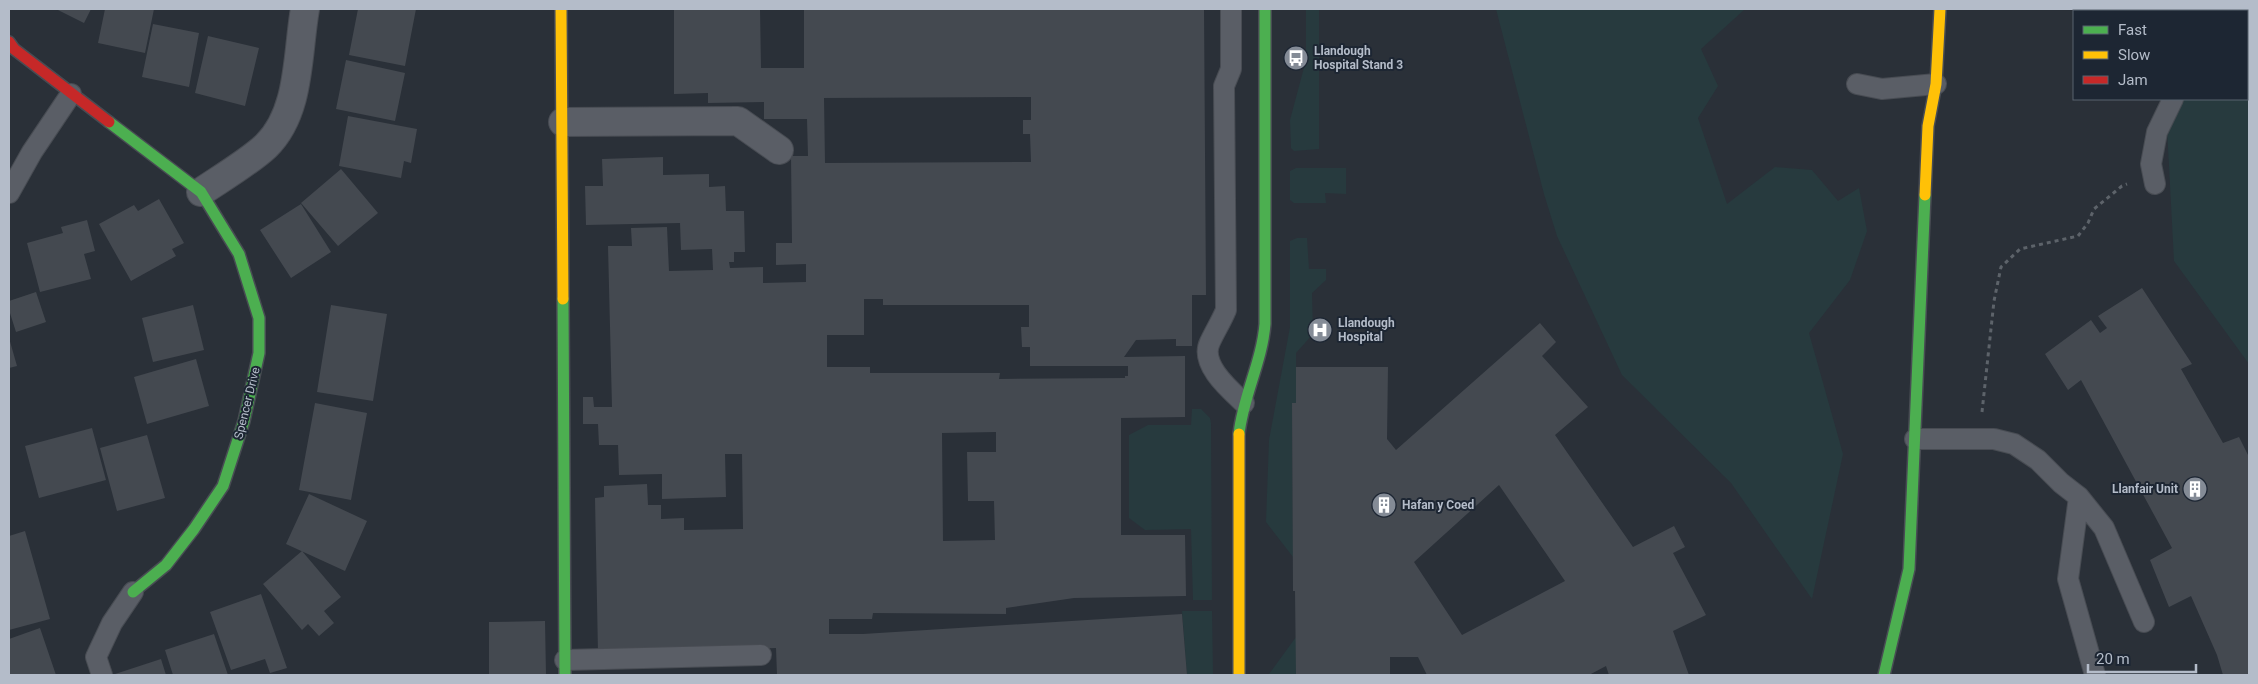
<svg xmlns="http://www.w3.org/2000/svg" width="2258" height="684" font-family="Roboto,sans-serif">
	<style>
		.green { fill: #273a3e }
		.building { fill: #444950; fill-rule: evenodd }
		.lines { fill: none; stroke-linecap: round; stroke-linejoin: round }
		.lane-casing { stroke: #484c53; stroke-width: 22 }
		.street-casing { stroke: #484c53; stroke-width: 30 }
		.fast-casing { stroke: #484c53; stroke-width: 14 }
		.slow-casing { stroke: #484c53; stroke-width: 14 }
		.jam-casing { stroke: #484c53; stroke-width: 14 }
		.path { stroke: #5d636a; stroke-width: 3; stroke-dasharray: 4 4; stroke-linecap: butt }
		.lane { stroke: #5a5e66; stroke-width: 20 }
		.street { stroke: #5a5e66; stroke-width: 28 }
		.fast { stroke: #4caf50; stroke-width: 11 }
		.slow { stroke: #ffc107; stroke-width: 11 }
		.jam { stroke: #c62828; stroke-width: 11 }
		.labels { text-anchor: middle; stroke-width: 4; stroke-linejoin: round; paint-order: stroke }
		.poi-label { font-size: 12px; font-weight: bold; fill: #b4bcc9; stroke: #1d2633; text-anchor: start }
		.street-label { font-size: 12px; fill: #b4bcc9; stroke: #1d2633 }
	</style>
	<rect width="100%" height="100%" fill="#2a3038"/>
	<path class="green" d="M1306 9H1319V149L1294 151 1291 148 1290 120 1306 60Z
		M1496 9H1745L1701 49 1718 86 1698 118 1727 204 1775 167 1812 170 1838 201 1859 188 1867 231 1850 280 1809 333 1843 454 1812 599 1731 483 1622 375 1557 236 1544 194Z
		M2222 9H2249V364L2174 261 2167 128 2180 99H2247V11H2221Z
		M1296 168H1346V194L1325 193 1326 203H1294L1290 200V171Z
		M1297 238H1307L1309 269H1326V280L1312 293 1313 334 1296 353V403H1292L1293 557 1266 522 1269 440 1290 327V241Z
		M1192 409H1201L1210 418 1211 423 1212 600H1193L1191 529 1145 530 1129 518V435L1148 425H1191Z
		M1182 611H1212L1213 675H1187Z
		M1296 637V675H1269V674Z"/>
	<path class="building" d="M56 9H91L84 23Z
		M105 9H154L145 53 98 43Z
		M358 9H416L405 66 349 55Z
		M674 9H760L761 68H804V9H1204L1206 295H1192V346H1176V339L1136 340 1124 357 1185 356V417L1121 418V535H1185L1186 596 1074 598 1006 608V614L873 613 872 619H829V634H863L1182 614 1187 675H777L776 648 598 653 595 498 604 497V486L647 484 648 505H661V519L684 518V530L743 529 742 454H725L726 497 662 499V474L619 475 618 445H599L598 424H583V397H593L594 407H612L608 246H632L631 228 667 227 669 271 713 270 712 249 681 250 680 223 586 225 585 186H603L602 159 663 157V175L709 174V187L725 186 726 211H744L745 252H734V262H729L730 268 763 267V283L806 282V264L776 265V243H792L791 156H808L807 119H764V102L708 103V93L674 94ZM1031 97V120H1023V134H1030L1031 162 825 163 824 98ZM864 299H883V305H1029V327H1021L1022 347H1030V366H1128V376H1125V378L999 379 1000 373H870V367H827V335H864ZM996 432V452H967L968 501H994L995 540 943 541 942 433Z
		M153 24 199 33 189 87 142 77Z
		M208 36 259 48 245 106 195 93Z
		M346 60 405 73 395 121 336 109Z
		M348 116 417 129 411 163 404 161 401 178 339 166Z
		M341 169 378 213 338 246 301 203Z
		M159 199 184 243 172 249 176 256 131 281 99 224 134 205 138 211Z
		M301 204 331 252 291 278 260 230Z
		M87 220 95 251 84 254 91 279 40 292 27 243 63 233 61 227Z
		M2142 288 2192 364 2181 369 2223 443 2239 437 2249 457V675H2223L2217 655 2191 596 2169 607 2150 560 2172 548 2081 380 2068 390 2045 354 2091 320 2100 333 2107 328 2098 316Z
		M36 292 46 322 16 332 9 310V301Z
		M193 305 204 350 153 362 142 318Z
		M331 305 387 314 373 401 317 392Z
		M1540 323 1556 342 1542 356 1588 407 1555 435 1633 547 1674 526 1685 547 1673 553 1706 615 1673 631 1689 675H1609L1606 666 1589 675H1427L1418 657H1390V675H1296L1295 591H1293L1292 403H1296V367H1388L1387 439 1396 450ZM1499 485 1565 581 1462 635 1414 562Z
		M9 338 17 366 9 368Z
		M196 359 209 406 147 424 134 377Z
		M315 403 367 413 351 500 299 490Z
		M92 428 106 480 39 498 25 446Z
		M147 435 165 498 117 511 100 448Z
		M309 494 367 521 345 571 286 544Z
		M25 531 50 619 9 630V536Z
		M302 551 341 597 324 611 334 623 319 636 308 624 302 630 263 584Z
		M261 594 287 668 270 673 265 659 231 670 210 612Z
		M545 621 546 675H489V622Z
		M40 628 56 675H9V639Z
		M214 634 228 675H173L165 650Z
		M161 659 166 675H112Z"/>
	<g class="lines">
		<defs>
			<path id="lane" d="M1231 9V69L1224 86 1226 310C1221 322 1215 331 1210 342 1199 364 1230 390 1244 403
				M2213 11 2215 9
				M1857 84 1882 89 1936 84
				M2155 184 2151 164 2157 132 2173 99
				M9 193 32 152 71 94
				M1915 439H1994L2014 444 2038 460 2061 483 2079 497 2104 528 2144 622
				M2079 497 2068 579 2095 675
				M565 660 761 655
				M102 675 96 657 112 623 133 592"/>
			<path id="street" d="M563 122 738 121 779 150
				M201 192C220 179 249 162 266 146 301 112 297 53 305 9"/>
			<path id="fast" d="M109 122 201 192 239 254 259 318V353L244 421 223 486 194 529 166 565 133 592
				M563 299 565 675
				M1239 434C1243 396 1262 362 1265 324V9
				M1884 675 1909 569 1925 195"/>
			<path id="slow" d="M561 9 563 299
				M1925 195 1928 126 1936 84 1940 9
				M1239 675V434"/>
			<path id="jam" d="M9 42 14 49 109 122"/>
		</defs>
		<use href="#lane" class="lane-casing"/>
		<use href="#street" class="street-casing"/>
		<use href="#fast" class="fast-casing"/>
		<use href="#slow" class="slow-casing"/>
		<use href="#jam" class="jam-casing"/>
		<path class="path" d="M1982 412 1994 301 2001 267 2020 249 2078 236 2088 223 2094 209 2122 186 2127 184"/>
		<use href="#lane" class="lane"/>
		<use href="#street" class="street"/>
		<use href="#fast" class="fast"/>
		<use href="#slow" class="slow"/>
		<use href="#jam" class="jam"/>
	</g>
	<defs>
		<symbol id="bus-disc" viewBox="-11 -11 22 22"><circle r="9.5" fill="#848b96" stroke="#1d2633"/><path d="M-5-6H5V4H4V6H2V4H-2V6H-4V4H-5ZM-3.5-4V0h7V-4ZM-3.5 1.2v1.5H-2V1.2ZM2 1.2v1.5H3.5V1.2Z" fill="#fff"/></symbol>
		<symbol id="hospital-disc" viewBox="-11 -11 22 22"><circle r="9.5" fill="#848b96" stroke="#1d2633"/><path d="M-5-5h3v3.5h4V-5h3V5h-3V1.5h-4V5h-3Z" fill="#fff"/></symbol>
		<symbol id="building-disc" viewBox="-11 -11 22 22"><circle r="9.5" fill="#848b96" stroke="#1d2633"/><path d="M-4-6H4V6H1V3H-1V6H-4ZM-2.5-4.3h1.7v1.8h-1.7ZM.8-4.3h1.7v1.8H.8ZM-2.5-1h1.7V.8h-1.7ZM.8-1h1.7V.8H.8Z" fill="#fff"/></symbol>
	</defs>
	<g fill-rule="evenodd">
		<use href="#bus-disc" x="1282" y="44" width="28" height="28"/>
		<use href="#hospital-disc" x="1306" y="316" width="28" height="28"/>
		<use href="#building-disc" x="2181" y="475" width="28" height="28"/>
		<use href="#building-disc" x="1370" y="491" width="28" height="28"/>
	</g>
	<g class="labels">
		<g class="poi-label">
			<text x="1314" y="55">Llandough<tspan x="1314" dy="14">Hospital Stand 3</tspan></text>
			<text x="1338" y="327">Llandough<tspan x="1338" dy="14">Hospital</tspan></text>
			<text x="2178" y="493" text-anchor="end">Llanfair Unit</text>
			<text x="1402" y="509">Hafan y Coed</text>
		</g>
		<g class="street-label">
			<text transform="translate(247 403) rotate(-76)" y="4">Spencer Drive</text>
		</g>
	</g>
	<rect width="2258" height="684" fill="none" stroke="#b4bcc9" stroke-width="20"/>
	<rect x="2073" y="10" width="175" height="90" fill="#1d2633" stroke="#59626f"/>
	<rect x="2083" y="26" width="25" height="8" fill="#4caf50" stroke="#59626f"/>
	<text x="2118" y="35" font-size="15" fill="#b4bcc9">Fast</text>
	<rect x="2083" y="51" width="25" height="8" fill="#ffc107" stroke="#59626f"/>
	<text x="2118" y="60" font-size="15" fill="#b4bcc9">Slow</text>
	<rect x="2083" y="76" width="25" height="8" fill="#c62828" stroke="#59626f"/>
	<text x="2118" y="85" font-size="15" fill="#b4bcc9">Jam</text>
	<path d="M2088 664v8h108v-8" fill="none" stroke="#b4bcc9" stroke-width="2.5"/>
	<text x="2096" y="664" font-size="15" fill="#b4bcc9" stroke="#1d2633" stroke-width="4" paint-order="stroke">20 m</text>
</svg>
